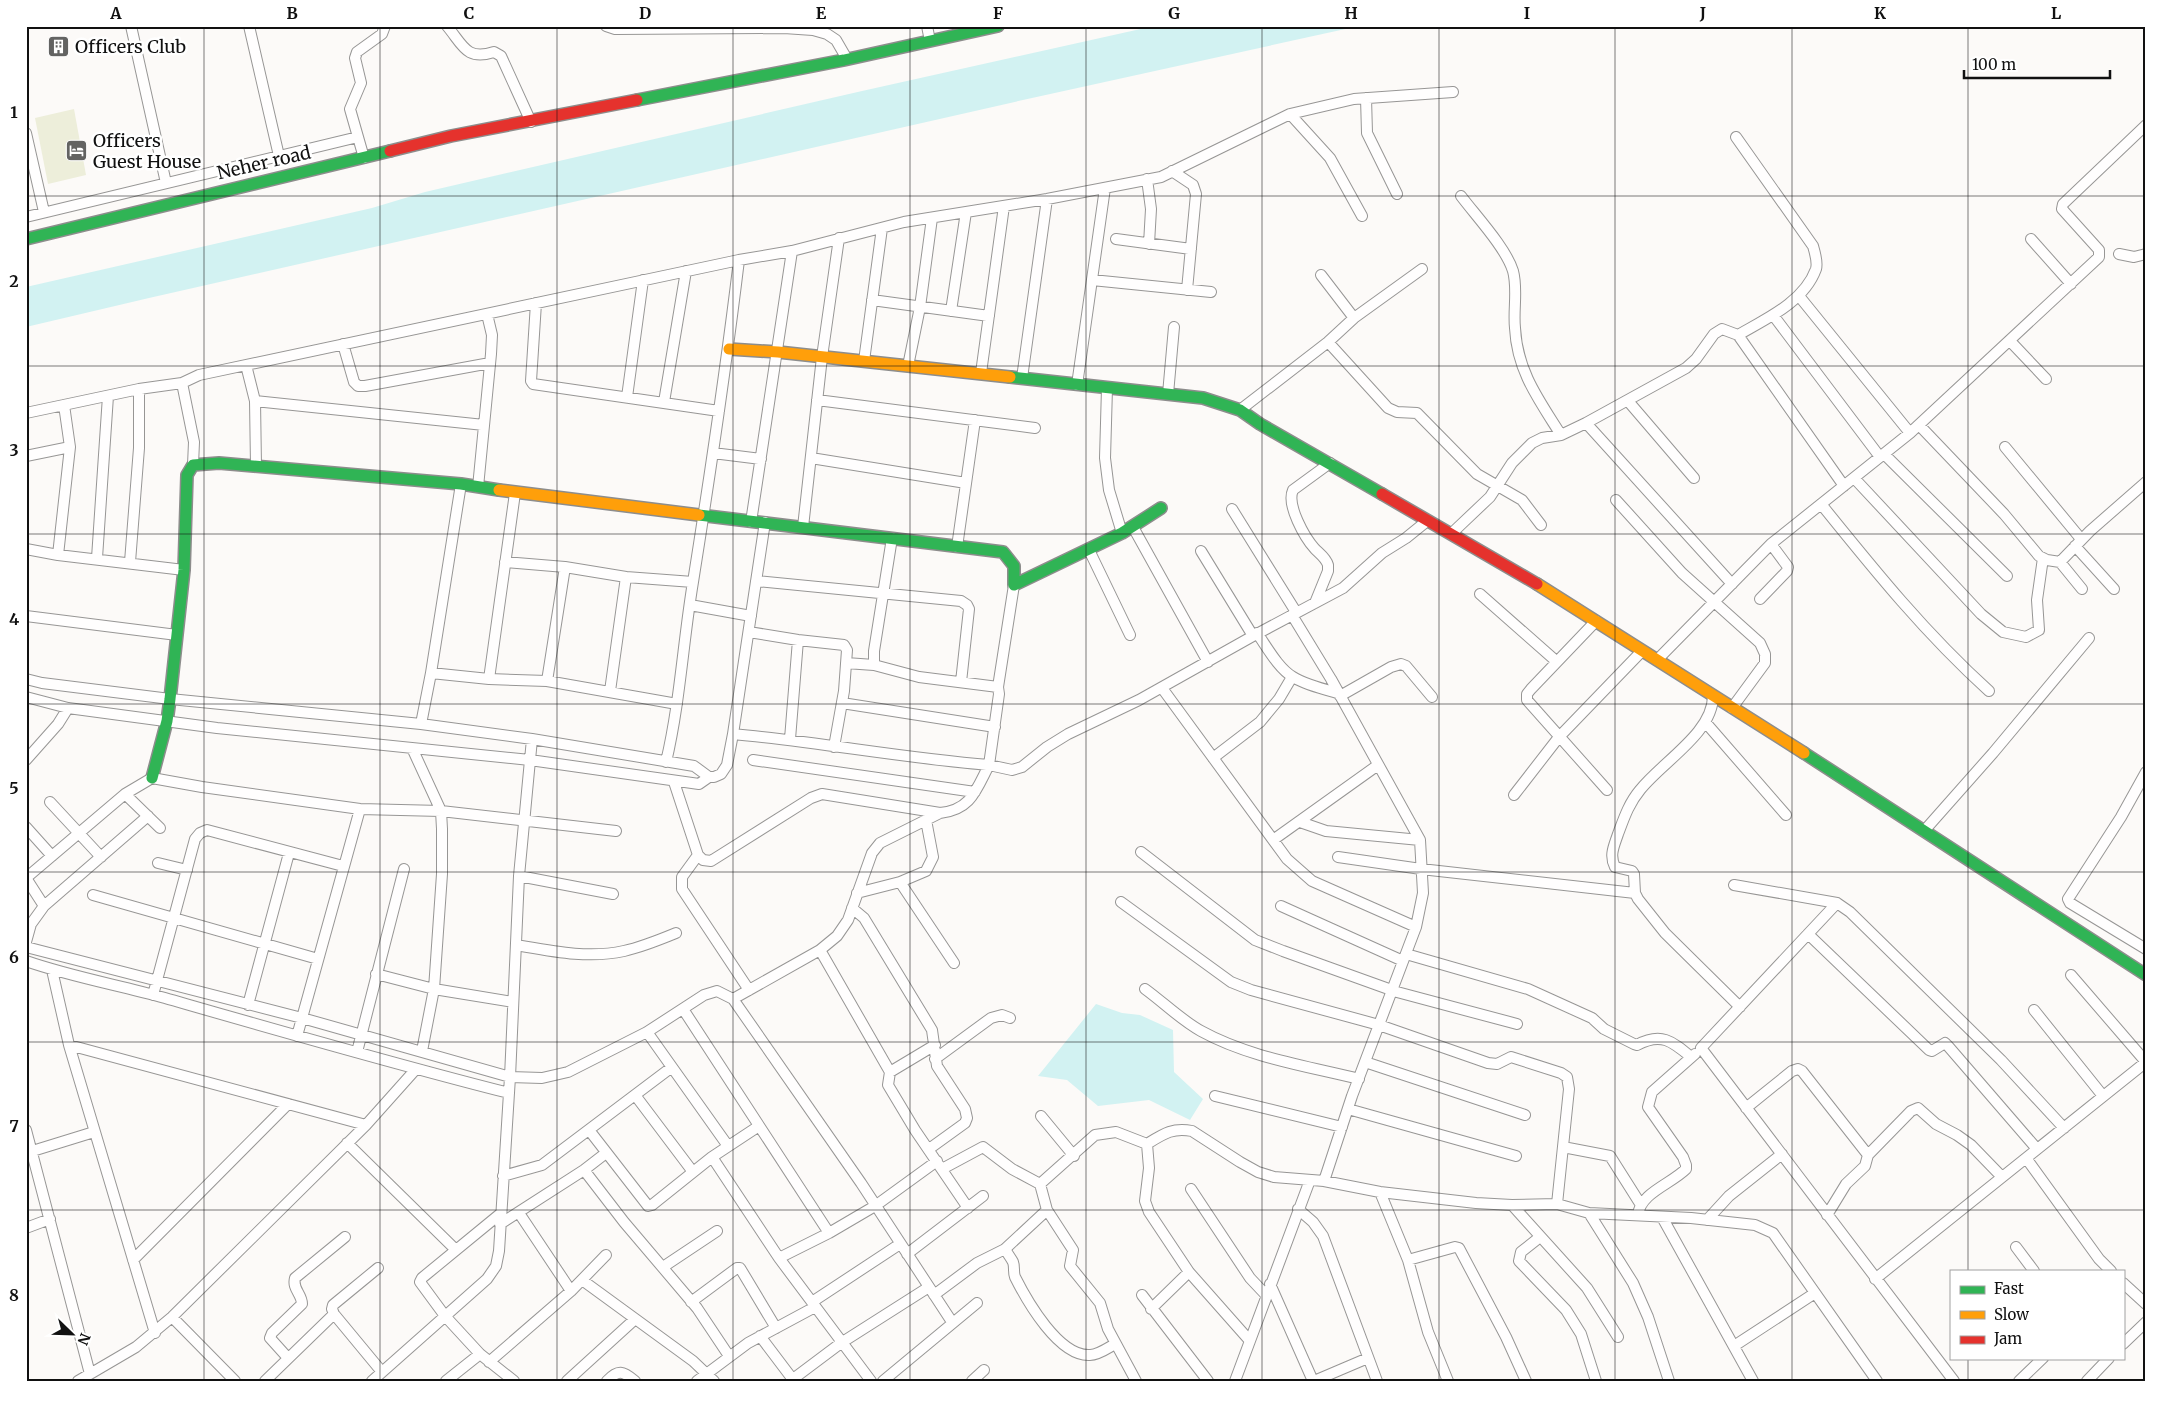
<svg xmlns="http://www.w3.org/2000/svg" width="2172" height="1407" font-family="Merriweather,serif">
	<style>
		.green { fill: #edeeda }
		.water { fill: #d2f2f2 }
		.lines { fill: none; stroke-linecap: round; stroke-linejoin: round }
		.street-casing { stroke: #979695; stroke-width: 12 }
		.fast-casing { stroke: #8d8d8c; stroke-width: 14 }
		.slow-casing { stroke: #8d8d8c; stroke-width: 14 }
		.jam-casing { stroke: #8d8d8c; stroke-width: 14 }
		.street { stroke: #fffefe; stroke-width: 10 }
		.fast { stroke: #30b455; stroke-width: 11 }
		.slow { stroke: #ff9f0a; stroke-width: 11 }
		.jam { stroke: #e5322d; stroke-width: 11 }
		.grid { fill: none; stroke: #111; stroke-width: 1; stroke-opacity: 0.55 }
		.labels { text-anchor: middle; stroke-width: 5; stroke-linejoin: round; paint-order: stroke }
		.poi-label { font-size: 18px; fill: #111; stroke: #fff; text-anchor: start }
		.street-label { font-size: 18px; fill: #111; stroke: #fff }
		.neatline { fill: none; stroke: #111; stroke-width: 2 }
		.grid-label { font-size: 16px; text-anchor: middle; font-weight: bold; fill: #111 }
	</style>
	<rect width="100%" height="100%" fill="#fcfaf8"/>
	<path class="green" d="M74 109 86 175 48 184 35 118Z"/>
	<path class="water" d="M1154 26H1359L1032 98 149 298 26 327V287L372 208 425 192 862 91Z
		M1096 1004 1122 1013 1140 1015 1173 1030 1174 1072 1203 1099 1190 1120 1149 1100 1098 1106 1067 1080 1038 1076Z"/>
	<g class="lines">
		<defs>
			<path id="street" d="M131 26 166 183
				M249 26 279 156
				M447 26C463 45 466 61 494 52L501 56 531 122
				M606 26 615 29 784 28 813 30 827 34 836 40 847 59
				M927 26 930 41
				M1366 98 1367 133 1397 194
				M1290 114 1330 158 1362 216
				M26 133 44 212
				M364 158 350 109 361 83 355 58 357 52 382 34 385 26
				M1172 171 1193 185 1196 194 1187 290
				M1147 179 1151 209 1149 244
				M1461 196C1476 216 1506 248 1513 271 1518 289 1513 310 1515 328 1517 371 1539 400 1561 435
				M26 217 358 137
				M1116 239 1191 249
				M2031 239 2071 284
				M2119 254 2134 257 2146 254
				M1321 275 1354 318
				M1092 280 1211 292
				M1799 296 1910 433
				M872 300 989 316
				M536 303 531 381 533 384 719 411
				M951 311 966 212
				M1773 315 1880 457
				M1738 335 1844 486
				M2010 341 2046 379
				M1328 342 1388 408 1397 412 1417 413 1477 474 1522 500 1541 525
				M343 344 354 382 358 386H365L490 363
				M864 361 882 228
				M246 365 255 401 256 466
				M908 366 920 307 932 218
				M981 373 1004 206
				M1022 378 1047 199
				M182 383 199 375 739 260 792 251 904 222 1047 199 1161 177 1290 114 1354 99 1453 92
				M1077 385 1105 188
				M1107 388 1105 458 1109 490 1122 533
				M1168 394 1174 327
				M627 397 643 280
				M817 400 1035 428
				M255 401 484 425
				M1628 401 1694 478
				M664 402 686 271
				M1240 410 1328 342 1354 318 1422 269
				M26 413 139 389 182 383 194 442 193 465
				M1586 423 1732 584
				M1919 425 2004 514 2039 556 2047 560 2060 562 2082 589
				M2005 447 2081 539
				M713 453 761 459
				M1884 454 2007 576
				M26 456 70 447
				M811 458 966 483
				M1854 478 1981 614 2003 632 2026 637 2039 630 2037 600 2043 558
				M478 487 491 354 492 335 487 314
				M1616 500 1682 573 1760 643 1765 654V663L1732 708
				M1821 504C1875 571 1925 633 1989 691
				M1232 509 1296 612
				M751 522 792 251
				M803 527 822 357 839 238
				M1133 527 1208 662
				M1451 534 1490 497 1512 463 1532 443 1542 438 1561 435 1586 423 1686 368 1696 359 1714 334 1722 329 1738 335C1766 319 1804 302 1816 269 1818 262 1815 253 1813 246L1736 137
				M2075 546 2114 589
				M957 547 975 420
				M26 549 58 555 184 570
				M1089 550 1130 635
				M1201 551 1253 636
				M58 555 70 447 64 405
				M97 558 108 396
				M130 562 139 448V389
				M505 562 565 567
				M2060 562 2090 531 2146 482
				M626 577 693 582
				M756 581 961 601 967 605 969 609 961 682
				M1480 594 1556 661
				M1760 599 1787 571 1788 567 1771 544
				M1315 603 1328 571V565C1326 558 1320 554 1315 549 1305 538 1286 505 1293 490L1330 463
				M690 605 751 616
				M1292 615 1331 679 1420 840 1423 893 1416 927 1352 1096 1324 1181
				M26 616 177 635
				M1596 621 1531 689 1527 694V700L1607 790
				M749 632 798 640 844 645 847 650 844 691 834 747
				M1257 633C1267 647 1278 668 1293 677 1306 685 1323 689 1338 693
				M1657 660 1771 544 1910 433 2099 257V250L2062 209 2063 204 2146 125
				M846 663 874 665
				M431 673 489 679 547 681 677 704
				M26 679 42 683 170 699 421 724 532 739 694 766 709 777
				M489 679 515 493
				M547 681 565 567 626 577 610 691
				M998 687 1014 585
				M1162 688 1287 859 1312 881 1416 927
				M1340 696 1391 667 1401 664 1406 666 1432 697
				M1713 696C1713 733 1662 762 1640 790 1629 803 1624 818 1618 834 1614 846 1609 855 1615 867L1632 871 1634 874 1635 893 1638 899 1665 933 1740 1007
				M26 697 68 708 217 728 530 760 699 784 709 777H714L721 774 727 765 733 734 765 522
				M842 703 995 727
				M1706 723 1786 815
				M421 724 431 673 461 484
				M733 734C819 742 903 758 989 765L999 694 998 687 919 677 874 665V651L892 538
				M790 739 798 640
				M412 748 441 811 442 829V874L434 989 422 1051
				M1213 758 1260 722 1279 699 1292 677
				M26 760 58 724 68 708
				M753 760 975 792
				M666 762C680 703 683 642 693 582 710 475 726 368 739 260
				M2146 772 2121 817 2068 899 2070 903 2146 949
				M674 782 698 855 703 860 711 861 811 798 822 794 940 813C971 810 976 790 989 765L1012 770 1022 767 1047 747 1068 734 1139 700 1253 636 1343 588 1382 553 1406 538 1427 521
				M125 794 160 828
				M1514 795 1559 737 1642 651
				M50 802 101 857
				M940 813 880 843 872 853 848 920 837 936 820 950 733 999 861 1183 952 1322
				M1300 822 1326 831 1420 840
				M26 827 52 856
				M1924 831 1993 753 2089 638
				M1273 840 1378 765
				M1141 852 1255 940 1283 951 1397 992 1517 1024
				M698 855 682 877V889L749 990
				M1338 857 1421 869 1635 893
				M158 863 187 870
				M519 876 613 894
				M26 878 125 794 152 778 202 787 360 809 441 811 616 831
				M26 878 44 906
				M900 882 954 963
				M1734 885 1837 903 1850 912 2001 1060 2064 1128
				M857 893 900 882 926 871 933 857 926 820
				M93 895 318 959
				M1121 902 1231 982 1251 990 1379 1025 1488 1063 1497 1064 1511 1057 1561 1073 1567 1077 1569 1089 1557 1204
				M1837 903 1701 1048 1954 1381
				M1281 906 1403 961
				M852 908 864 918 932 1030 937 1066 965 1109 967 1118 965 1123 929 1149
				M1808 934 1929 1050 1932 1051 1945 1043 1948 1046 2037 1149
				M26 942 31 924 44 906 148 816
				M516 945C551 951 588 959 624 951 642 947 659 940 676 933
				M26 947 302 1018 510 1077 542 1078 568 1072 647 1032 704 995 717 991 733 999
				M820 950 890 1072 888 1085 915 1130 968 1208
				M1406 954 1528 989 1592 1018 1604 1029 1634 1044 1637 1045C1661 1032 1672 1041 1691 1057
				M26 961C72 977 119 985 165 998 280 1031 394 1064 509 1093
				M52 970 69 1045 155 1333
				M376 974 434 989 513 1002
				M2071 975 2146 1062
				M1145 989C1163 1002 1181 1020 1201 1031 1248 1057 1306 1066 1359 1079
				M153 995 195 839 200 833 207 830 343 866
				M248 1005 289 853
				M683 1009 829 1233
				M2034 1010 2103 1096
				M647 1032 728 1146
				M297 1036 360 809
				M69 1045 366 1125
				M357 1052 404 869
				M935 1059 991 1018 1002 1015 1010 1018
				M1365 1062 1525 1115
				M890 1072 935 1045
				M635 1095 693 1172
				M1215 1096 1342 1127
				M1746 1108 1792 1071 1798 1069 1802 1071 1868 1155 1865 1166 1846 1184 1827 1215
				M1348 1109 1516 1156
				M1041 1116 1074 1156
				M26 1130 90 1374
				M589 1130 648 1206 652 1205 712 1157 759 1126
				M347 1143 456 1250
				M1147 1144 1149 1168 1145 1201 1149 1212 1189 1272 1250 1341
				M1563 1147 1610 1156 1641 1205
				M26 1153 94 1132
				M1868 1155 1911 1111 1918 1108 1936 1124 1957 1135 1971 1145 2002 1177
				M712 1157 779 1258 871 1381
				M2026 1158 2099 1259 2111 1271
				M942 1169 983 1147 1012 1169 1040 1184 1047 1210 1073 1250 1070 1266 1100 1303 1108 1329 1136 1381
				M584 1170 624 1222 697 1308 729 1356
				M503 1176 542 1165 672 1067
				M1040 1184 1095 1135 1116 1132 1147 1144C1163 1134 1173 1127 1192 1131L1240 1162 1258 1172 1274 1177 1324 1181 1380 1192 1476 1203 1512 1205 1557 1204 1589 1213 1691 1218 1755 1225 1773 1233 1877 1381
				M1191 1189 1250 1278 1266 1295
				M1380 1192 1408 1260 1428 1332 1448 1381
				M1512 1205 1587 1288 1618 1337
				M1298 1209 1313 1222 1323 1236 1377 1381
				M519 1213 571 1291
				M1589 1213 1633 1283 1648 1317 1669 1381
				M500 1214 422 1278 420 1282 445 1316 480 1354 514 1381
				M1638 1215C1640 1193 1671 1184 1686 1169V1165L1683 1157 1648 1107 1652 1092 1695 1054
				M1662 1217 1753 1381
				M1707 1220 1729 1196 1782 1154
				M500 1224 584 1170 606 1153
				M26 1228 50 1219
				M1540 1237 1521 1252 1519 1261 1566 1310 1581 1334 1596 1381
				M2016 1247 2034 1271
				M1005 1249C1007 1253 1011 1258 1013 1262 1015 1267 1013 1272 1015 1277 1027 1301 1059 1357 1090 1355 1098 1355 1108 1348 1115 1344
				M907 1254 983 1196
				M779 1258 829 1233 875 1206 937 1161
				M133 1260 288 1104
				M1408 1260 1455 1247 1459 1248 1506 1337 1526 1381
				M663 1267 717 1231
				M378 1268 333 1305 332 1309 334 1314 382 1372
				M1875 1279 2146 1062
				M582 1280 693 1361 714 1381
				M2123 1283 2146 1304
				M1270 1284 1313 1381
				M934 1295 977 1263 1005 1249 1047 1210
				M1142 1295 1208 1381
				M691 1302 737 1268H740L776 1328
				M812 1302 900 1244
				M1151 1309 1189 1272
				M172 1317 235 1381
				M760 1336 794 1381
				M2123 1344 2146 1322
				M1734 1346 1815 1293
				M288 1358 270 1338 272 1333 302 1304C302 1294 292 1289 295 1278L345 1237
				M489 1362 571 1291 606 1255
				M793 1379 841 1343 929 1287
				M78 1381 136 1347 172 1317 366 1125 416 1069
				M265 1381 334 1314
				M372 1381 487 1279 496 1266 499 1251 510 1077 519 876 532 739
				M446 1381 480 1354
				M567 1381 634 1320
				M607 1381C618 1369 623 1371 635 1381
				M697 1381 748 1343 815 1307
				M883 1381 977 1303
				M972 1381 984 1370
				M1235 1381 1310 1180
				M1314 1381 1368 1358
				M2019 1381 2043 1358
				M2087 1381 2109 1358"/>
			<path id="fast" d="M637 100 844 60 998 26
				M26 239 390 151
				M1010 377 1203 398 1240 410 1260 424 1382 494
				M699 515 1003 552 1014 566V585L1122 533 1161 508
				M1804 753 2146 975
				M152 778 167 721 170 699 184 570 187 475 193 465 219 463 461 484 499 490"/>
			<path id="slow" d="M729 349 778 352 1010 377
				M499 490 699 515
				M1537 584 1804 753"/>
			<path id="jam" d="M390 151 451 136 637 100
				M1382 494 1537 584"/>
		</defs>
		<use href="#street" class="street-casing"/>
		<use href="#fast" class="fast-casing"/>
		<use href="#slow" class="slow-casing"/>
		<use href="#jam" class="jam-casing"/>
		<use href="#street" class="street"/>
		<use href="#fast" class="fast"/>
		<use href="#slow" class="slow"/>
		<use href="#jam" class="jam"/>
	</g>
	<path class="grid" d="M204 26V1381M380 26V1381M557 26V1381M733 26V1381M910 26V1381M1086 26V1381M1262 26V1381M1439 26V1381M1615 26V1381M1792 26V1381M1968 26V1271M26 196H2146M26 366H2146M26 534H2146M26 704H2146M26 872H2146M26 1042H2146M26 1210H2146M1968 1358V1381"/>
	<defs>
		<symbol id="building-square" viewBox="-11 -11 22 22"><rect x="-9" y="-9" width="18" height="18" rx="4" fill="#636362" stroke="#fff"/><path d="M-4-6H4V6H1V3H-1V6H-4ZM-2.5-4.3h1.7v1.8h-1.7ZM.8-4.3h1.7v1.8H.8ZM-2.5-1h1.7V.8h-1.7ZM.8-1h1.7V.8H.8Z" fill="#fff"/></symbol>
		<symbol id="hotel-square" viewBox="-11 -11 22 22"><rect x="-9" y="-9" width="18" height="18" rx="4" fill="#636362" stroke="#fff"/><path d="M-6-4.5h1.5V1H6V5H4.5V3h-9V5H-6ZM-4 0a1.8 1.8 0 1 1 3.6 0ZM.5 0V-2.5h3Q6-2.5 6 0Z" fill="#fff"/></symbol>
	</defs>
	<g fill-rule="evenodd">
		<use href="#building-square" x="46" y="34" width="25" height="25"/>
		<use href="#hotel-square" x="64" y="138" width="25" height="25"/>
	</g>
	<g class="labels">
		<g class="poi-label">
			<text x="75" y="53">Officers Club</text>
			<text x="93" y="147">Officers<tspan x="93" dy="21">Guest House</tspan></text>
		</g>
		<g class="street-label">
			<text transform="translate(264 163) rotate(-13)" y="6">Neher road</text>
		</g>
	</g>
	<rect width="2172" height="1407" fill="none" stroke="#ffffff" stroke-width="55"/>
	<rect x="1950" y="1270" width="175" height="90" fill="#ffffff" stroke="#a0a0a0"/>
	<rect x="1960" y="1286" width="25" height="8" fill="#30b455" stroke="#a0a0a0"/>
	<text x="1994" y="1294" font-size="15" fill="#111111">Fast</text>
	<rect x="1960" y="1311" width="25" height="8" fill="#ff9f0a" stroke="#a0a0a0"/>
	<text x="1994" y="1320" font-size="15" fill="#111111">Slow</text>
	<rect x="1960" y="1336" width="25" height="8" fill="#e5322d" stroke="#a0a0a0"/>
	<text x="1994" y="1344" font-size="15" fill="#111111">Jam</text>
	<g transform="translate(72 1334) rotate(113)" stroke="#ffffff" stroke-width="4" paint-order="stroke">
	<path d="M0-4L9 19L0 12L-9 19Z" fill="#111111"/>
	<text y="-8" font-size="14" font-weight="bold" text-anchor="middle" fill="#111111">N</text>
	</g>
	<path d="M1964 70v8h146v-8" fill="none" stroke="#111111" stroke-width="2.5"/>
	<text x="1972" y="70" font-size="15" fill="#111111" stroke="#ffffff" stroke-width="4" paint-order="stroke">100 m</text>
	<rect x="28" y="28" width="2116" height="1352" class="neatline"/>
	<g class="grid-label">
		<text x="116" y="19">A</text>
		<text x="292" y="19">B</text>
		<text x="469" y="19">C</text>
		<text x="645" y="19">D</text>
		<text x="821" y="19">E</text>
		<text x="998" y="19">F</text>
		<text x="1174" y="19">G</text>
		<text x="1351" y="19">H</text>
		<text x="1527" y="19">I</text>
		<text x="1703" y="19">J</text>
		<text x="1880" y="19">K</text>
		<text x="2056" y="19">L</text>
		<text x="14" y="118">1</text>
		<text x="14" y="287">2</text>
		<text x="14" y="456">3</text>
		<text x="14" y="625">4</text>
		<text x="14" y="794">5</text>
		<text x="14" y="963">6</text>
		<text x="14" y="1132">7</text>
		<text x="14" y="1301">8</text>
	</g>
</svg>
